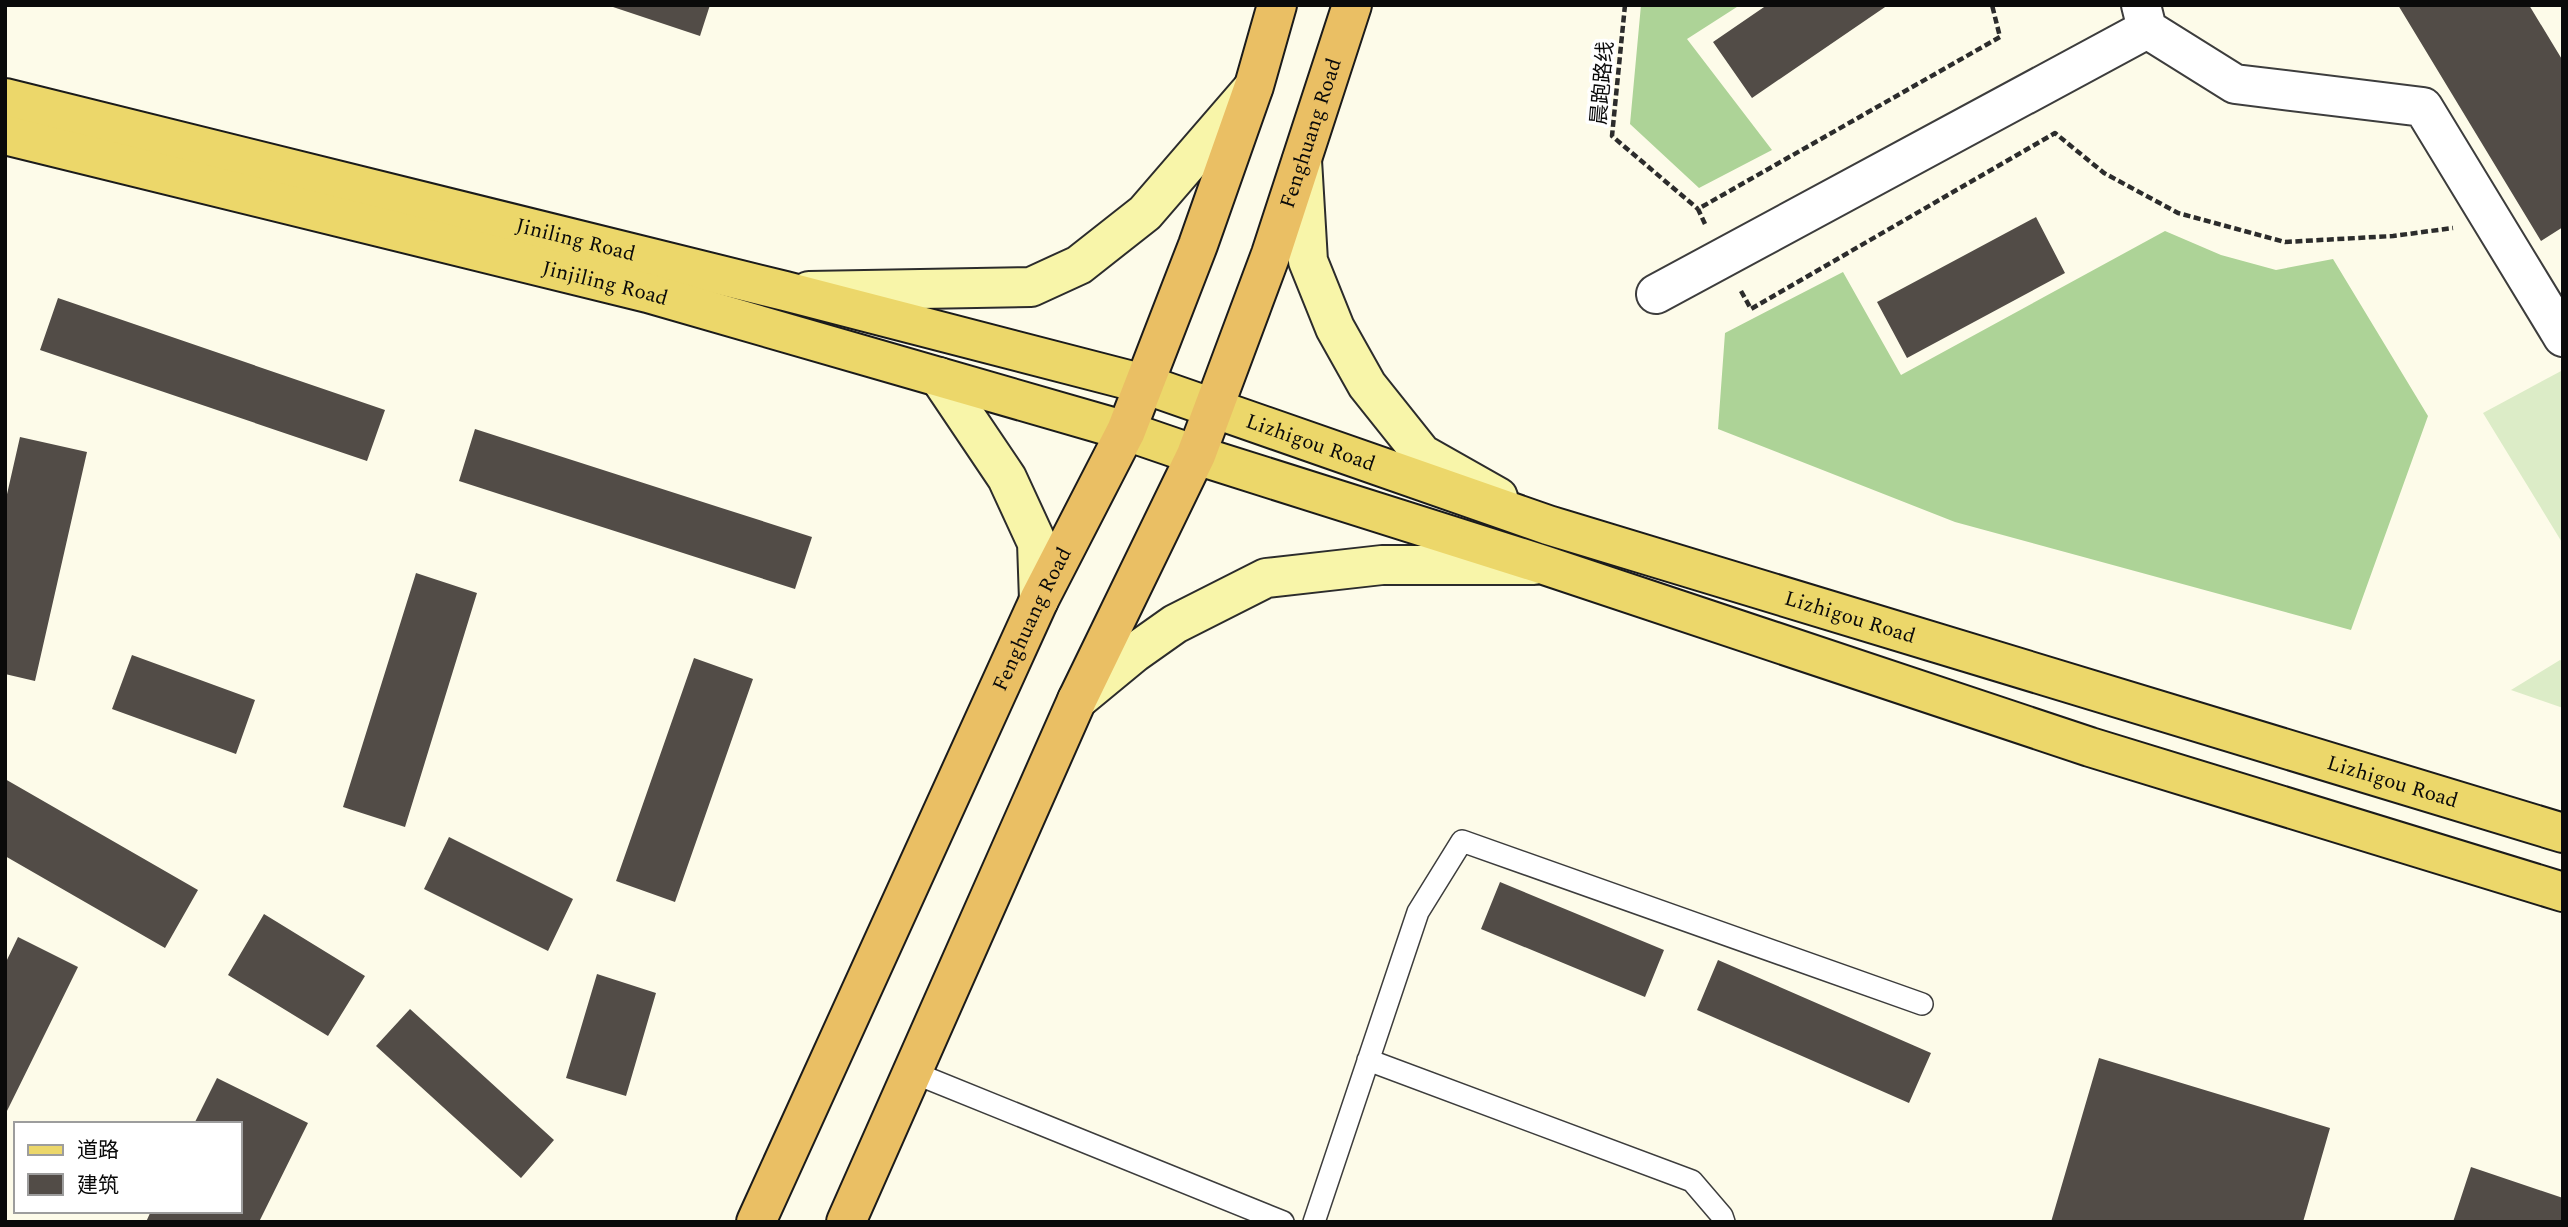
<svg xmlns="http://www.w3.org/2000/svg" width="2568" height="1227" font-family="Spectral,'Noto Sans SC',serif">
	<style>
		.forest { fill: #add397 }
		.pitch { fill: #dcecc7 }
		.building { fill: #524c47 }
		.lines { fill: none; stroke-linecap: round; stroke-linejoin: round }
		.service-casing { stroke: #3d3d3d; stroke-width: 24 }
		.minor-casing { stroke: #3d3d3d; stroke-width: 42 }
		.secondary-casing { stroke: #2c2c2c; stroke-width: 42 }
		.primary-casing { stroke: #1b1b1b; stroke-width: 42 }
		.trunk-casing { stroke: #1b1b1b; stroke-width: 42 }
		.path { stroke: #2c2c2c; stroke-width: 4.5; stroke-dasharray: 7 3.5; stroke-linecap: butt }
		.service { stroke: #fff; stroke-width: 21 }
		.minor { stroke: #fff; stroke-width: 38 }
		.secondary { stroke: #f8f5a9; stroke-width: 38 }
		.primary { stroke: #ecd76a; stroke-width: 38 }
		.trunk { stroke: #eabf64; stroke-width: 38 }
		.labels { text-anchor: middle; stroke-width: 7; stroke-linejoin: round; paint-order: stroke }
		.street-label { font-size: 21px; fill: #0a0a0a; stroke: #fff }
	</style>
	<rect width="100%" height="100%" fill="#fdfbe9"/>
	<path class="forest" d="M1641 5H1740L1687 39 1772 150 1699 188 1630 124Z
		M2165 231 2221 255 2276 270 2333 259 2428 416 2351 630 1955 522 1718 429 1725 333 1843 272 1901 375Z"/>
	<path class="pitch" d="M2563 370V544L2483 413Z
		M2560 660 2563 661V708L2511 690Z"/>
	<path class="building" d="M607 5H710L700 36Z
		M1767 5H1888L1752 98 1713 42Z
		M2398 5H2529L2563 61V227L2541 241Z
		M2036 217 2065 273 1907 358 1877 302Z
		M58 298 385 410 367 461 40 350Z
		M475 429 812 537 795 589 459 481Z
		M20 437 87 452 35 681 5 674V503Z
		M416 573 477 593 405 827 343 807Z
		M132 655 255 700 236 754 112 709Z
		M694 658 753 679 675 902 616 881Z
		M5 779 198 890 165 948 5 856Z
		M449 837 573 899 548 951 424 889Z
		M1500 882 1664 950 1645 997 1481 929Z
		M264 914 365 976 328 1036 228 975Z
		M18 937 78 967 5 1115V964Z
		M1718 960 1931 1053 1909 1103 1697 1010Z
		M597 974 656 993 626 1096 566 1078Z
		M410 1009 554 1140 521 1178 376 1046Z
		M2099 1058 2330 1128 2303 1222H2051Z
		M217 1078 308 1123 259 1222H146L151 1211H240V1124H194Z
		M2471 1167 2563 1198V1222H2453Z"/>
	<g class="lines">
		<defs>
			<path id="service" d="M1368 1060 1692 1181 1722 1216 1724 1222
				M912 1072 1283 1222
				M1314 1222 1418 912 1462 841 1922 1004"/>
			<path id="minor" d="M2141 5 2147 29 2235 84 2423 107 2563 337
				M1656 294 2147 29"/>
			<path id="secondary" d="M1302 160 1308 261 1335 328 1367 385 1422 454 1498 497
				M809 291 1031 287 1079 265 1145 213 1253 88
				M939 377 1007 478 1037 543 1039 600
				M1077 700 1134 653 1175 624 1266 578 1382 565H1534"/>
			<g id="primary">
				<path id="s1" d="M5 98 785 291 1144 384 1548 525 2563 833"/>
				<path id="s2" d="M5 135 648 293 1126 431 1196 455 1544 565 2090 747 2563 892"/>
			</g>
			<g id="trunk">
				<path id="s3" d="M756 1222 1039 600 1126 431 1198 245 1254 86 1277 5"/>
				<path id="s4" d="M846 1222 1077 700 1196 455 1271 254 1352 5"/>
			</g>
		</defs>
		<use href="#service" class="service-casing"/>
		<use href="#minor" class="minor-casing"/>
		<use href="#secondary" class="secondary-casing"/>
		<use href="#primary" class="primary-casing"/>
		<use href="#trunk" class="trunk-casing"/>
		<path class="path" d="M1625 5 1612 136 1698 209
			M1705 224 1698 209 2000 37 1992 5
			M1741 291 1751 309 2055 133 2104 173 2178 213 2285 242 2393 236 2453 228"/>
		<use href="#service" class="service"/>
		<use href="#minor" class="minor"/>
		<use href="#secondary" class="secondary"/>
		<use href="#primary" class="primary"/>
		<use href="#trunk" class="trunk"/>
	</g>
	<g class="labels">
		<g class="street-label">
			<text transform="translate(1602 83) rotate(-85)" y="7">晨跑路线</text>
			<text dy="7" stroke="none"><textPath href="#s4" startOffset="1185">Fenghuang Road</textPath></text>
			<text dy="7" stroke="none"><textPath href="#s1" startOffset="588">Jiniling Road</textPath></text>
			<text dy="7" stroke="none"><textPath href="#s2" startOffset="618">Jinjiling Road</textPath></text>
			<text dy="7" stroke="none"><textPath href="#s1" startOffset="1351">Lizhigou Road</textPath></text>
			<text dy="7" stroke="none"><textPath href="#s1" startOffset="1918">Lizhigou Road</textPath></text>
			<text dy="7" stroke="none"><textPath href="#s3" startOffset="663">Fenghuang Road</textPath></text>
			<text dy="7" stroke="none"><textPath href="#s1" startOffset="2485">Lizhigou Road</textPath></text>
		</g>
	</g>
	<rect width="2568" height="1227" fill="none" stroke="#0a0a0a" stroke-width="14"/>
	<rect x="14" y="1122" width="228" height="91" fill="#ffffff" stroke="#9d9d9d" stroke-width="2"/>
	<rect x="28" y="1145" width="35" height="10" fill="#ecd76a" stroke="#9d9d9d" stroke-width="2"/>
	<text x="77" y="1157" font-size="21" fill="#0a0a0a">道路</text>
	<rect x="28" y="1174" width="35" height="21" fill="#524c47" stroke="#9d9d9d" stroke-width="2"/>
	<text x="77" y="1192" font-size="21" fill="#0a0a0a">建筑</text>
</svg>
